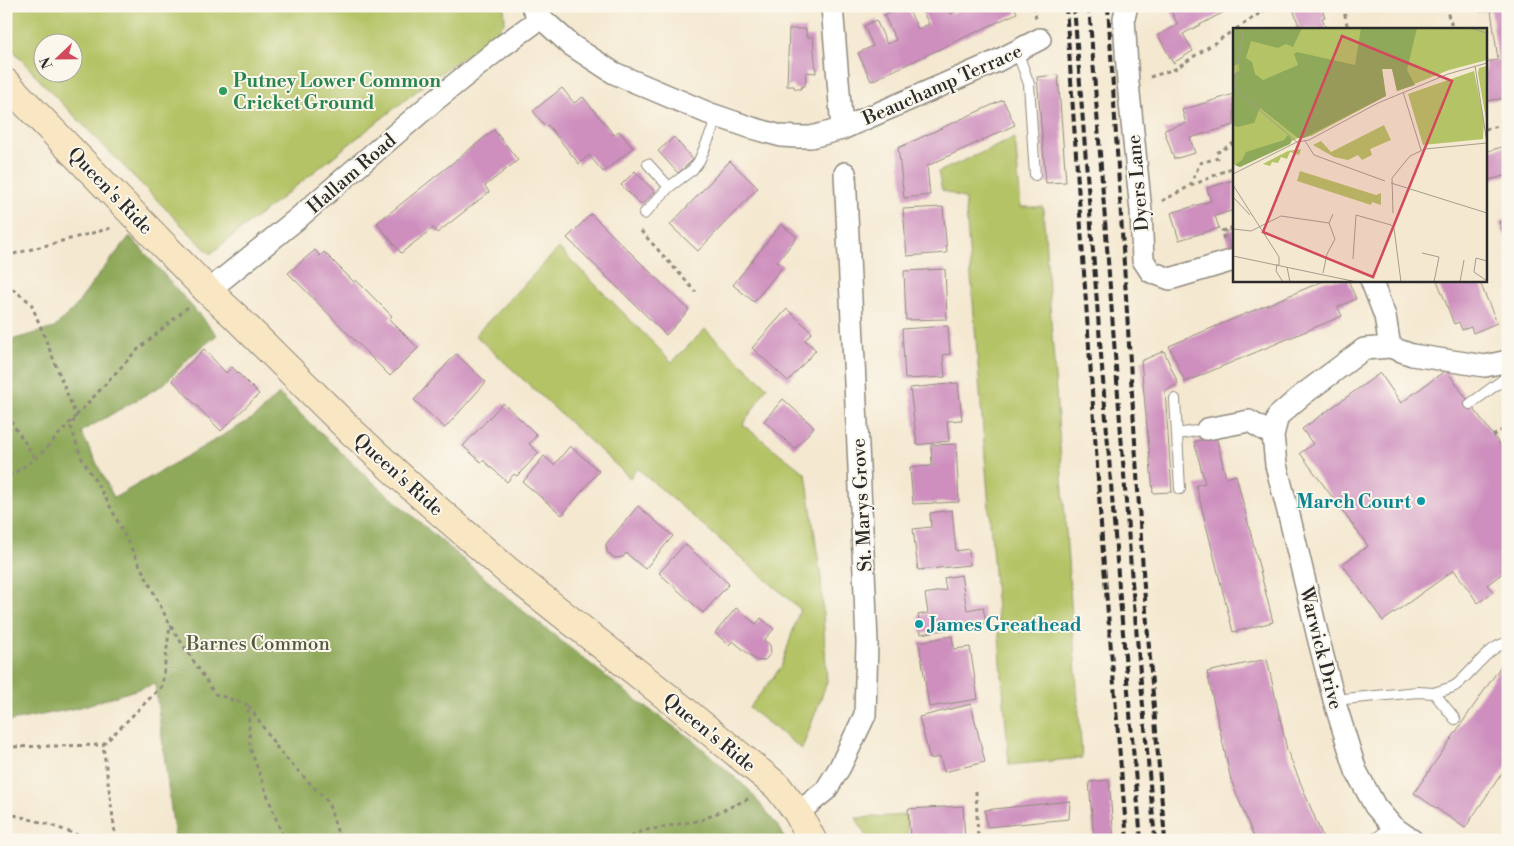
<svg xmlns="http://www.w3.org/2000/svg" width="1514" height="846" font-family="'Libre Bodoni',serif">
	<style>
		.green { fill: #b4c365; stroke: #707748; fill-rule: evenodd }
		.forest { fill: #8fa95a; stroke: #5d6a42 }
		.building { fill: #ce8fbe }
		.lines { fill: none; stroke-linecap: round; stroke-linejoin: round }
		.service-casing { stroke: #908a7e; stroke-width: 12 }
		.minor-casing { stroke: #908a7e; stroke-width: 24 }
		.secondary-casing { stroke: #908a7e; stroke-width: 30 }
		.path { stroke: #908a7e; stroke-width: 3; stroke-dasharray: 4 4; stroke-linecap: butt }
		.service { stroke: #fff; stroke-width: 10 }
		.minor { stroke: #fff; stroke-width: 21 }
		.secondary { stroke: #f9e7c3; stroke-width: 28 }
		.rail { stroke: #2b2b2b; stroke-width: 4; stroke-dasharray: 8 4; stroke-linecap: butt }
		.leisure-dot { fill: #2e9e5b; stroke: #fbf7ec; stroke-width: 2 }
		.culture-dot { fill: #0f9aa8; stroke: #fbf7ec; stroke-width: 2 }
		.labels { text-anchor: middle; stroke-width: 4; stroke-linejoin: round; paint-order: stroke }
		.leisure-label { font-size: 19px; font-weight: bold; fill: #27864d; stroke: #fbf7ec; text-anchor: start }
		.street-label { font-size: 19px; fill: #2b2b2b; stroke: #fbf7ec }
		.culture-label { font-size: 19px; font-weight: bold; fill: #0d838f; stroke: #fbf7ec; text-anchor: end }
		.park-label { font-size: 19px; fill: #54593c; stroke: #fbf7ec }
		.inset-road { fill: none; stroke: #a49c8e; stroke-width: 1 }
		.view { fill: #d1495b; fill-opacity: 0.15; stroke: #d1495b; stroke-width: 2.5 }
		.inset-edge { fill: none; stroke: #2b2b2b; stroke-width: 2.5 }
	</style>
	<rect width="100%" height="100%" fill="#fbf7ec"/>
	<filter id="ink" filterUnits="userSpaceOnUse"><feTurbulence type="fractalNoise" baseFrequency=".02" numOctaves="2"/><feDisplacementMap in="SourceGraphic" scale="10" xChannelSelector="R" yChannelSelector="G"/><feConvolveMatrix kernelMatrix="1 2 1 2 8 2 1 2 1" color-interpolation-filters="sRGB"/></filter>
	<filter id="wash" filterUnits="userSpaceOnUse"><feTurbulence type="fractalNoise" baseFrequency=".0096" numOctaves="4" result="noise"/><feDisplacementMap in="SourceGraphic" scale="20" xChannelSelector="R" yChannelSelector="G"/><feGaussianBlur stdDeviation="1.12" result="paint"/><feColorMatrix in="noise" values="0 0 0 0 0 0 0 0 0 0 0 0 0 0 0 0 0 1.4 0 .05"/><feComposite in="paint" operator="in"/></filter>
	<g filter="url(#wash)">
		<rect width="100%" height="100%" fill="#f4e8d0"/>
		<path class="green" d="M6 6H504L505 21 494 36 433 78 210 254 44 85 6 42ZM42 42H72V72H42Z
			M1015 138 1021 207H1043L1082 758 1009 765 965 199 942 190 938 172Z
			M559 248 672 362 705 329 767 387 743 425 806 474 821 578 827 682 802 749 749 708 781 667 800 609 637 468 630 478 475 335Z
			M906 815 908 840H868L856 818Z"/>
		<path class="forest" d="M130 236 217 335 192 355 164 384 81 432 114 498 255 417 279 394 374 483 522 610 636 700 694 741 748 789 781 830 785 840H175L155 684 77 708 6 722V340H11L54 328 76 306 100 273Z"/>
		<g id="blocks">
			<path class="building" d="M902 6H907L918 29 929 24 920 6H947L951 14 962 9 960 6H1014L1017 13 871 81 858 53 873 46 864 26 876 20 887 44 896 40 884 15Z
				M1175 6H1235L1183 34 1193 51 1173 63 1158 35 1178 25 1170 9Z
				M1292 6H1321L1325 17 1322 18 1326 29H1293L1299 26Z
				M1479 6H1508V98L1486 101 1485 62 1498 60 1491 10 1480 12Z
				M789 29H806V37H813L816 73 806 72 805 86H802L801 89H795L794 86H787Z
				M1058 75 1066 182 1046 183 1037 77Z
				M562 88 574 103 583 97 614 135 619 131 633 148 603 172 589 155 579 164 548 125 546 127 533 111Z
				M1234 94V125L1190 138 1195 153 1174 159 1164 130 1186 123 1182 110Z
				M1003 100 1015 125 927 166 930 195 904 198 898 148Z
				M494 130 518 160 485 186 489 192 437 233 433 228 401 253 377 223Z
				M674 137 693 160 678 173 658 151Z
				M1508 145V175L1485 181V152Z
				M730 161 758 188 698 251 670 225Z
				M635 171 655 192 641 205 621 185Z
				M1234 180V210L1215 216 1219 228 1179 240 1171 213 1211 201 1207 188Z
				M943 207 947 253 907 256 903 209Z
				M591 214 689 310 666 335 567 238Z
				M1508 219V243L1499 222Z
				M781 224 797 237 777 262 783 266 754 302 733 285Z
				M1234 229V250L1231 251 1225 232Z
				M315 250 320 256 324 252 354 282 356 280 392 316 389 319 418 348 390 376 288 273Z
				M945 269 947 319 906 320 904 271Z
				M1326 280H1348L1356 299 1338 307 1342 316 1185 382 1169 346Z
				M1437 280H1479L1497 323 1473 333 1471 327 1462 330 1459 322 1454 324Z
				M787 309 812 332 805 340 816 350 788 381 752 348Z
				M948 326 950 354 943 355 945 377 905 379 902 329Z
				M204 349 226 373 232 367 259 394 221 431 172 380Z
				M1164 351 1178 384 1165 391 1172 492 1153 493 1141 361Z
				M456 354 486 382 445 428 414 400Z
				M1446 370 1508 456V569L1487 585 1493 592 1478 603 1454 570 1383 621 1342 564 1368 546 1300 453 1313 444 1302 429 1380 373 1401 403Z
				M958 383 962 420 947 421 949 441 917 445 910 388Z
				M783 399 814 427 795 449 764 421Z
				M503 403 537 435 529 444 539 453 517 476 514 474 507 482 483 460 481 462 463 446Z
				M1216 436 1226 478 1236 475 1273 622 1233 632 1196 485 1205 483 1194 442Z
				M956 444 959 502 913 504 910 467 932 466 931 445Z
				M570 446 599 471 562 515 523 482 544 456 554 465Z
				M638 506 673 536 645 569 626 553 623 557 615 558 607 552 606 544Z
				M952 510 956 551 969 549 970 565 918 570 913 529 931 527 930 513Z
				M685 544 729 584 703 613 659 573Z
				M961 575 967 610 983 607 986 623 921 634 918 615 928 613 925 594 946 590 944 578Z
				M736 608 756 624 761 618 774 629 764 640 770 645 771 653 765 660 757 661 733 641 729 645 715 633Z
				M952 636 954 649 970 647 978 699 929 707 919 642Z
				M1267 659 1287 750 1324 840H1255L1231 780 1207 672Z
				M1501 666 1508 671V764L1465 828 1414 793Z
				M971 704 985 762 944 772 940 757 930 759 919 717Z
				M1109 780 1114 840H1094L1089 782Z
				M1070 801 1069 819 987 827 985 810Z
				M963 806 965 840H910L908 809Z"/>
		</g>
	</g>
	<g filter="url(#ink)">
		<use href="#blocks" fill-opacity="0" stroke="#908a7e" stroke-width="1"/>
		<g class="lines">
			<defs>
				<path id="service" d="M1017 51 1029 84 1035 175
					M648 164 669 187
					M644 214 669 187 692 170 699 161 718 117
					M1175 399 1180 489
					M1470 404 1504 379 1508 370
					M1178 434 1207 429
					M1434 693C1441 690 1451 689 1456 685 1469 676 1491 643 1508 643
					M1334 700 1418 692 1434 693 1455 719
					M1374 840 1392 826"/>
				<path id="minor" d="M532 6 541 18 571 45 614 73 708 113 752 128 781 136 797 137H811L842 129 995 62 1040 39
					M832 6 842 129
					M1127 6 1124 18 1128 83 1141 211 1143 260 1151 272 1170 279 1234 260
					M1371 280 1385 316 1390 347
					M208 291 297 219 434 101 501 47 541 18
					M1207 429 1249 421 1273 435 1278 416 1301 396 1364 349 1390 347 1412 355 1485 366 1508 361
					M1273 435 1276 465 1290 519 1318 637 1334 700 1356 771 1375 806 1392 826 1412 840
					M798 813 826 790 840 767 865 715 867 643 865 593 845 173"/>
				<path id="secondary" d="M6 83 208 291 235 316 351 431 415 490 508 571 675 703 777 786 798 813 812 840"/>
			</defs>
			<use href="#service" class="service-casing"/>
			<use href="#minor" class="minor-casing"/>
			<use href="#secondary" class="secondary-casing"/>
			<path class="path" d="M1034 6 1036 19
				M1343 6 1348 29
				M1383 6 1406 8 1417 6
				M1445 6 1453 29
				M1236 29 1271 6
				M1150 77 1175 69 1234 30
				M1485 129 1508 124
				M1191 186 1231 168
				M1162 201 1190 186 1200 163 1218 158V152L1234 143
				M641 231 696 292
				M1224 239 1222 231 1234 227
				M6 256 111 228
				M6 284 31 303 76 416 36 459 6 478
				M188 307 135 352 76 416 71 427 81 457 108 502 170 625 215 694 248 705 250 748 284 840
				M6 414 36 459
				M1493 436 1508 426
				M249 706 280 752 328 802 340 840
				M6 747 103 745
				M976 791 978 840
				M6 813 48 824 91 840
				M116 840 103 745 162 686 170 625
				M624 840 642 831 702 820 750 798"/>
			<use href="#service" class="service"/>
			<use href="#minor" class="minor"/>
			<use href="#secondary" class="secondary"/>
			<path class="rail" d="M1066 6 1103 554 1127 840
				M1074 6 1119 587 1141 840
				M1089 6 1132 582 1155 840
				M1108 6 1144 587 1165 840"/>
		</g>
	</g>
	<circle class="leisure-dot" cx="223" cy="91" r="5"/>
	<g class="culture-dot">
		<circle cx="1421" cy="501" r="5"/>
		<circle cx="919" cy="624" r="5"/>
	</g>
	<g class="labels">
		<g class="leisure-label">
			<text x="233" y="87">Putney Lower Common<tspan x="233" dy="22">Cricket Ground</tspan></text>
		</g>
		<g class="street-label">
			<text transform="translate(942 84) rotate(-24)" y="7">Beauchamp Terrace</text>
			<text transform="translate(351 173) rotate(-41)" y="7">Hallam Road</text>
			<text transform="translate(1137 183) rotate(-95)" y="7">Dyers Lane</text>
			<text transform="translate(111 190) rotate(46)" y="7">Queen's Ride</text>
			<text transform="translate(399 474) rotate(42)" y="7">Queen's Ride</text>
			<text transform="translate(861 505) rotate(-93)" y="7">St. Marys Grove</text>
			<text transform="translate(1322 648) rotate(76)" y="7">Warwick Drive</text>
			<text transform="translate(710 732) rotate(39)" y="7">Queen's Ride</text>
		</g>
		<g class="culture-label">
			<text x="1411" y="508">March Court</text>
			<text x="929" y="631" text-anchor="start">James Greathead</text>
		</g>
		<g class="park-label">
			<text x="258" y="650">Barnes Common</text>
		</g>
	</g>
	<g transform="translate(1233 28)">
		<rect width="254" height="254" fill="#f4e8d0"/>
		<path d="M0 0H254V32L216 42 164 63 159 41H149L153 68 78 108 65 110 7 139 0 136ZM254 38V97L245 45 246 40ZM241 43 251 92 250 111 190 117 175 66ZM151 97 158 112 137 121 139 127 129 132 125 127 115 132 101 129 80 117 88 113 98 124ZM68 121 66 127 57 124 54 131 48 129 45 135 39 134 37 138 30 136 55 123ZM67 143 143 167 148 165V177L139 174 138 177 64 153Z" fill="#b4c365"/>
		<path d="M0 0H69L60 19 53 16 45 20 18 13 13 30 19 34 22 46 30 52 65 37 61 26 64 24 122 37 128 0H184L174 42 182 57 164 63 159 41H149L153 68 71 110H65L27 80 21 95 4 99 0 97V46L6 43V36L0 38ZM55 107 59 112 57 116 7 139 2 137 9 132 13 124 51 112Z" fill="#8fa95a"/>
		<path class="inset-road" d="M11 0 2 54 5 64 64 114M237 0 254 5M242 38 254 115M170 64 188 122M72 113 81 127 152 153M0 146 64 114 76 112 145 75 215 46 254 35M158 155 254 185M0 157 46 229V237M0 169 17 187M160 185 159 150 177 128 192 121 254 115M0 201 18 203 48 188 96 195M189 225 206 229 201 254M0 228 124 254M120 231 123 187 158 197 161 200 168 254M254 233 243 230 241 244 254 253M44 236 43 243 50 254M54 239 57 254M90 245 94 226 102 211 96 195 100 186M227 254 231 232"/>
		<path class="view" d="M109 8 219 53 140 249 30 204Z"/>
		<rect width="254" height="254" class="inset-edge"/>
	</g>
	<rect width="1514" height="846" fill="none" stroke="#fbf7ec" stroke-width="25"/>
	<g transform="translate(58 58) rotate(248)"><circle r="24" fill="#fbf7ec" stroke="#a8a59f"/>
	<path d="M0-4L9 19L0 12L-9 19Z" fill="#d1495b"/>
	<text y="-8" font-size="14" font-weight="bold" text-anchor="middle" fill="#2b2b2b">N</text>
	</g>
</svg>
